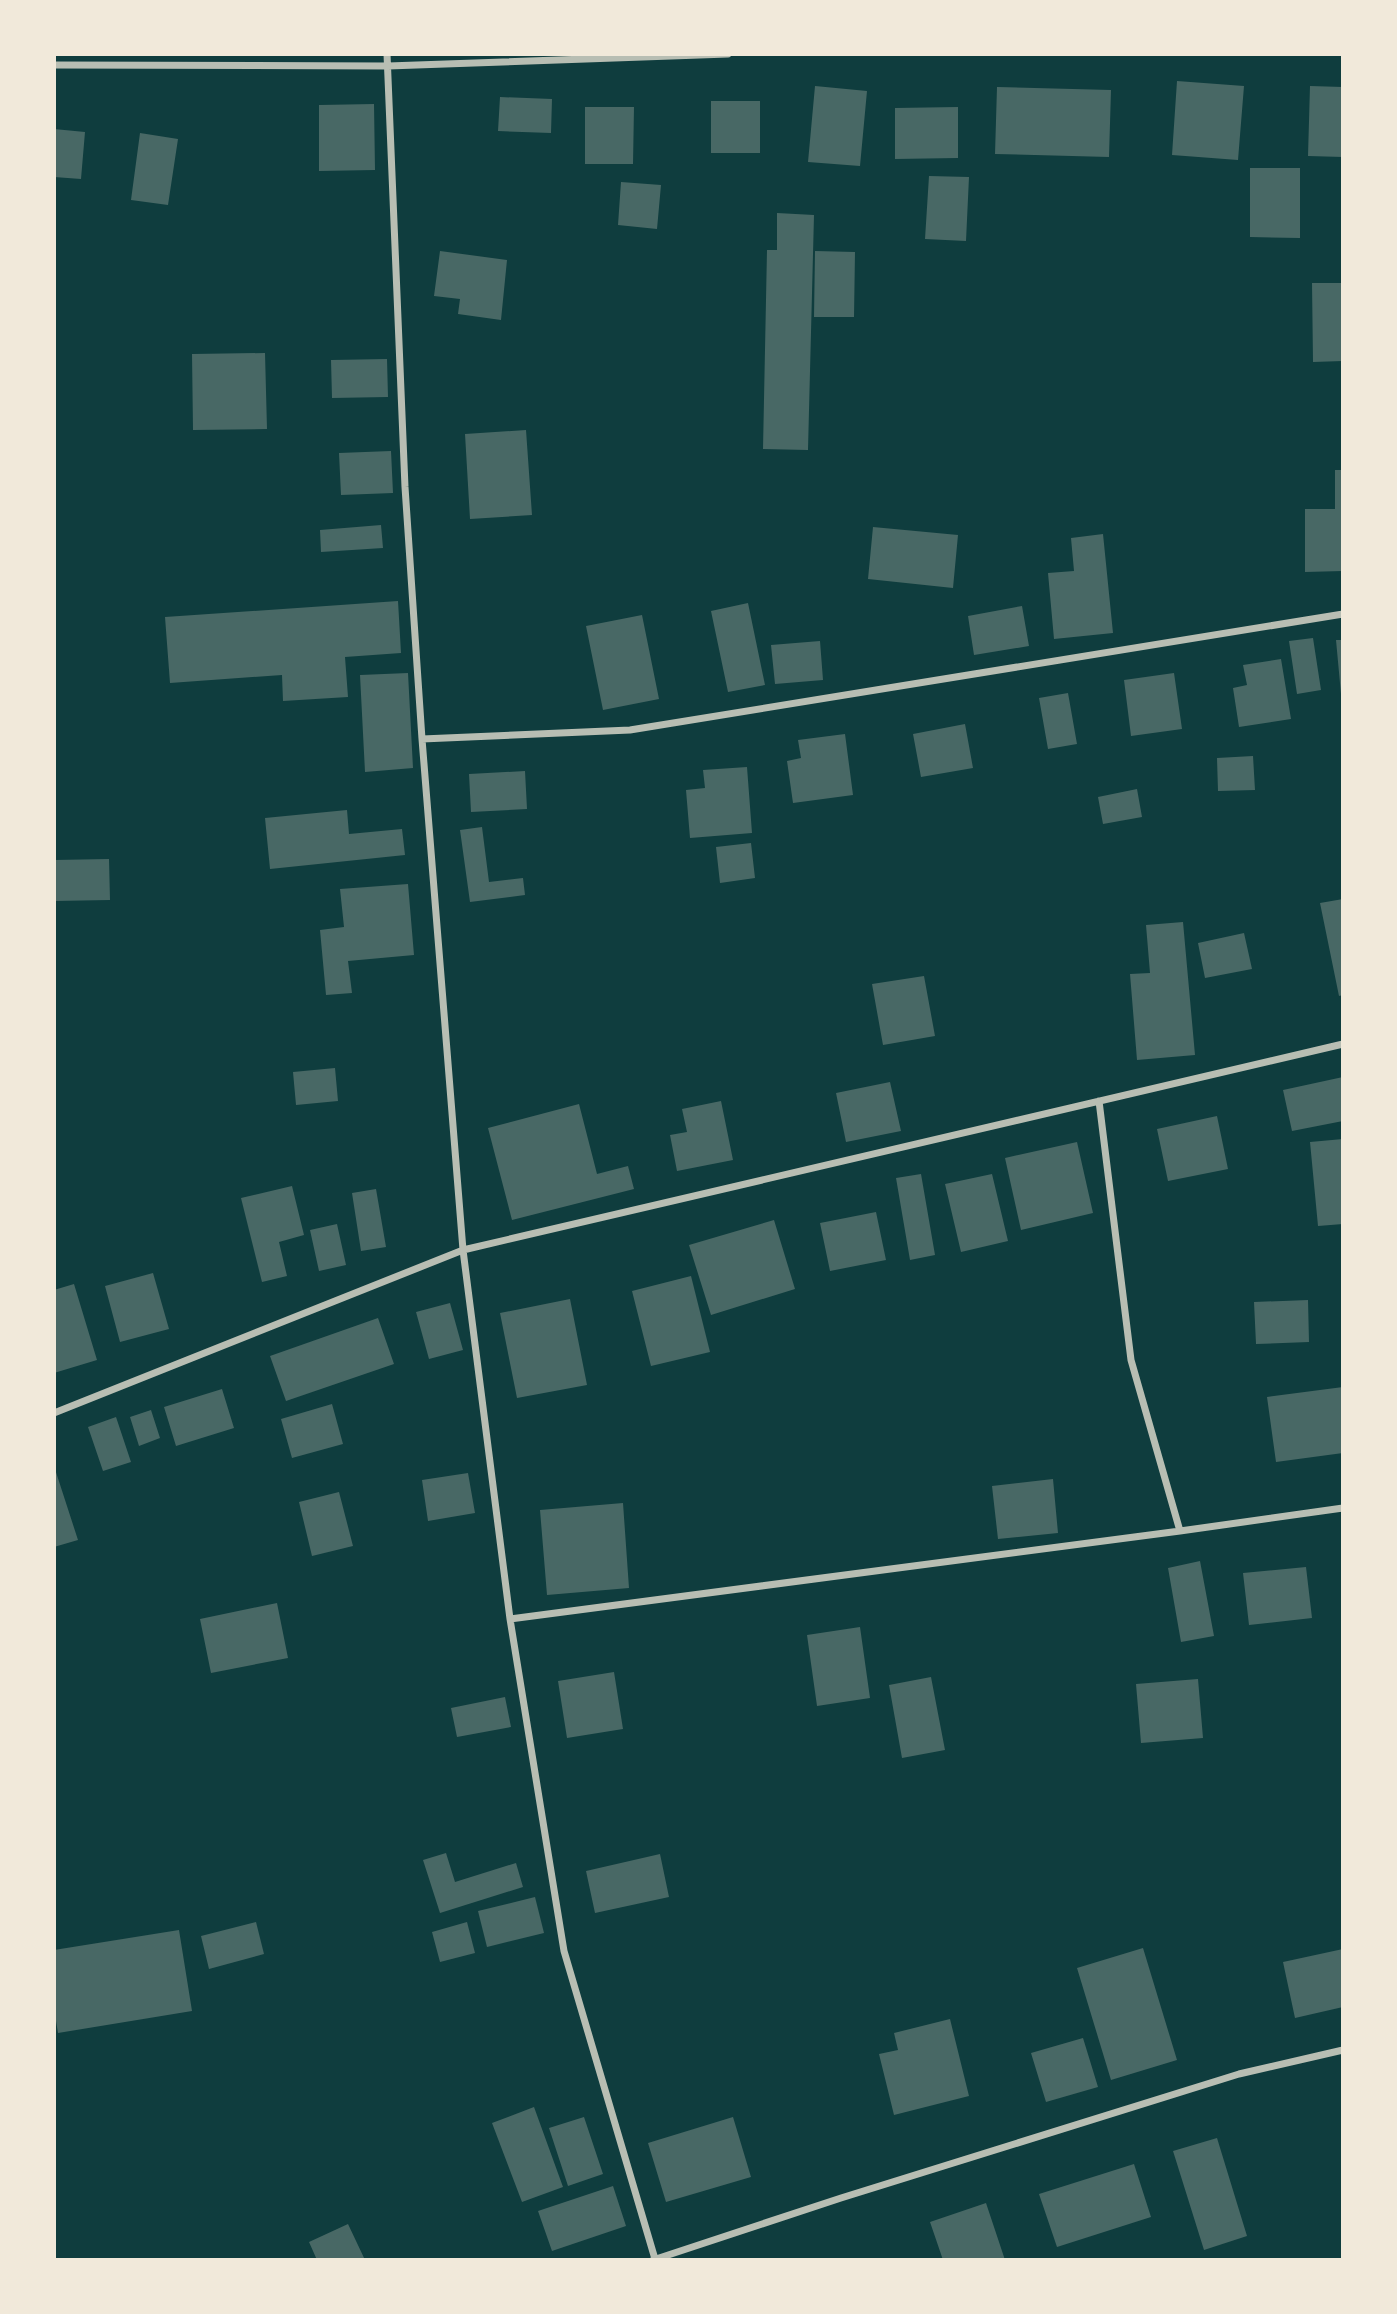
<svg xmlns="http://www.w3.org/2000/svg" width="1397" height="2314" font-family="'Alegreya Sans',sans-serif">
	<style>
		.building { fill: #486865 }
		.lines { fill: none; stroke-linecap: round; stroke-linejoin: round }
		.minor { stroke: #b8beb3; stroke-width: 7 }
	</style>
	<rect width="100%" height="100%" fill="#0f3d3e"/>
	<path class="building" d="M1177 81 1244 86 1238 160 1172 155Z
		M815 86 867 91 860 166 808 162Z
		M1310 86 1343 87V157L1308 156Z
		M997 87 1111 90 1109 157 995 154Z
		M500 97 552 99 551 133 498 131Z
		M711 101H760V153H711Z
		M374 104 375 170 319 171V105Z
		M585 107H634L633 164H585Z
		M958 107V158L895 159V108Z
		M54 129 85 132 81 179 54 177Z
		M140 133 178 139 168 205 131 200Z
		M1250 168H1300V238L1250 237Z
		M929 176 969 177 966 241 925 239Z
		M621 182 661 185 657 229 618 225Z
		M777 213 814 215 808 450 763 449 767 250H777Z
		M440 251 507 260 501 320 458 314 460 299 434 296Z
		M815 251 855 252 854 317H814Z
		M1312 283H1343V361L1313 362Z
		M265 353 267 429 193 430 192 354Z
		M387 359 388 397 332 398 331 360Z
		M526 430 532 515 470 519 465 434Z
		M391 451 393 493 341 495 339 453Z
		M1335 470H1343V571L1305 572V509H1335Z
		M381 525 383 548 321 552 320 530Z
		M873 527 958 535 953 588 868 579Z
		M1103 534 1113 633 1054 639 1048 573 1074 571 1071 538Z
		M398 601 401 653 345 657 348 697 283 701 282 675 170 683 165 617Z
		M748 603 765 685 728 692 711 611Z
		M1022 606 1029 646 974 655 968 616Z
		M642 615 659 699 603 710 586 626Z
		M1313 638 1321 690 1297 694 1289 641Z
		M1336 640H1343V694H1341Z
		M820 641 823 680 775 684 771 645Z
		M1281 659 1291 719 1239 727 1233 688 1247 685 1243 665Z
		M408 673 413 768 365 772 360 675Z
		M1174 673 1182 729 1131 736 1124 680Z
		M1068 693 1077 744 1048 749 1039 698Z
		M965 724 973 768 921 777 913 734Z
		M845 734 853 795 793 803 787 761 801 758 798 740Z
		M1253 756 1255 790 1218 791 1217 758Z
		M747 767 752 833 690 838 686 790 705 788 703 770Z
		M525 771 527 809 471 812 469 774Z
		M1137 789 1142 817 1103 824 1098 797Z
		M347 810 349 834 402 829 405 855 270 869 265 818Z
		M482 827 489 882 523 878 525 895 470 902 460 830Z
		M751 843 755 878 720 883 716 847Z
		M109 859 110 900 54 901V860Z
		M408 884 414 955 348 961 352 993 326 995 320 930 344 927 340 889Z
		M1343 899V995L1339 996 1320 903Z
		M1183 922 1195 1055 1137 1060 1130 974 1150 973 1146 925Z
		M1244 933 1252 969 1205 978 1198 943Z
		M924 976 935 1036 883 1045 872 984Z
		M335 1068 338 1101 296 1105 293 1072Z
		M1343 1077V1121L1292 1131 1283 1090Z
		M890 1082 901 1131 846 1142 836 1093Z
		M721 1101 733 1160 677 1171 670 1135 687 1132 682 1109Z
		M579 1104 597 1174 628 1166 634 1189 512 1220 488 1128Z
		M1217 1116 1228 1169 1168 1181 1157 1129Z
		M1343 1139V1224L1318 1226 1310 1142Z
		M1077 1142 1093 1213 1021 1230 1005 1158Z
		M921 1174 935 1255 910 1260 896 1178Z
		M992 1174 1008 1241 961 1252 945 1184Z
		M292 1186 304 1235 279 1242 287 1276 262 1282 241 1198Z
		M376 1189 386 1247 361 1251 352 1193Z
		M876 1212 886 1260 830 1271 820 1223Z
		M774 1220 795 1289 711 1315 689 1245Z
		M337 1224 346 1265 319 1271 310 1230Z
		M153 1273 169 1329 120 1342 105 1286Z
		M691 1276 710 1352 651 1366 632 1291Z
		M74 1284 97 1360 54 1373V1290Z
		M570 1299 587 1385 517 1398 500 1313Z
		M1308 1300 1309 1342 1256 1344 1254 1302Z
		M450 1303 463 1350 429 1359 416 1312Z
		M378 1318 394 1364 286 1401 270 1356Z
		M1343 1387V1453L1276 1462 1267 1397Z
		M222 1389 234 1428 176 1446 164 1407Z
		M332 1404 343 1444 292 1458 281 1419Z
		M151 1410 160 1438 139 1446 130 1417Z
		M116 1417 131 1462 103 1471 88 1427Z
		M54 1466 78 1540 54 1547Z
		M468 1473 475 1513 428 1521 422 1480Z
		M1053 1479 1058 1533 998 1539 992 1486Z
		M339 1492 353 1546 312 1556 299 1502Z
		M623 1503 629 1588 547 1595 540 1510Z
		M1200 1561 1214 1636 1181 1642 1168 1568Z
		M1306 1567 1312 1618 1249 1625 1243 1573Z
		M277 1603 288 1658 211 1673 200 1619Z
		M860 1627 870 1698 817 1706 807 1635Z
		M614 1672 623 1729 567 1738 558 1681Z
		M931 1677 945 1750 902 1758 889 1685Z
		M1198 1679 1203 1738 1141 1743 1136 1684Z
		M505 1697 511 1727 457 1737 451 1708Z
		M446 1853 455 1882 516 1863 523 1887 440 1913 423 1860Z
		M660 1854 669 1897 595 1913 586 1871Z
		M535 1897 544 1933 487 1947 478 1911Z
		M256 1922 264 1954 209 1969 201 1936Z
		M467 1922 475 1953 440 1962 432 1932Z
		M179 1930 192 2011 58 2033 54 2009V1950Z
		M1143 1948 1177 2060 1111 2080 1077 1968Z
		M1343 1949V2007L1295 2018 1283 1962Z
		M950 2019 969 2096 894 2115 879 2054 898 2050 894 2033Z
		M1083 2038 1098 2087 1046 2102 1031 2053Z
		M534 2107 563 2187 522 2202 492 2123Z
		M584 2117 603 2174 568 2186 549 2128Z
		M733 2117 751 2177 666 2202 648 2143Z
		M1217 2138 1247 2236 1204 2250 1173 2151Z
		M1134 2164 1151 2217 1057 2247 1039 2194Z
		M613 2186 626 2226 552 2251 538 2211Z
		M986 2203 1005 2260H943L930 2222Z
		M348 2224 365 2260H317L309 2242Z"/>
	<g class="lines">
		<path class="minor" d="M387 54 405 487 422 739 463 1250 510 1619 564 1951 655 2259
			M54 65 388 66 728 54
			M422 739 630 730 1343 614
			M1099 1101 1131 1360 1180 1531
			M54 1413 463 1250 1343 1044
			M510 1619 1180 1531 1343 1508
			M653 2260 841 2198 1239 2074 1343 2050"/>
	</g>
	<rect width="1397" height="2314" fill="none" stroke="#f1e9da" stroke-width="112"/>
</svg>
